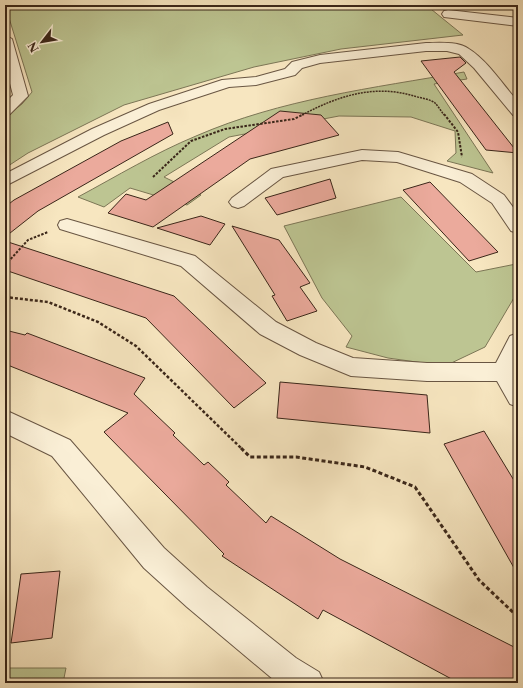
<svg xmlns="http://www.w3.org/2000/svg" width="523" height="688" font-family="'Libre Caslon Text',serif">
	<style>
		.green { fill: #bdc592; stroke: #7c7656 }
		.building { fill: #ebaa9c; stroke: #3a2619 }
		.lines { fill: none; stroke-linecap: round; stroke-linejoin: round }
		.street-casing { stroke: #695643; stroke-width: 2 }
		.path-far3 { stroke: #3a2619; stroke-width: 1.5; stroke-dasharray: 2 1; stroke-linecap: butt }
		.path-far2 { stroke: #3a2619; stroke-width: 2; stroke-dasharray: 2.5 1.5; stroke-linecap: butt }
		.path-far1 { stroke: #3a2619; stroke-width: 2.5; stroke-dasharray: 3 2; stroke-linecap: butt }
		.path { stroke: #3a2619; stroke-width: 3; stroke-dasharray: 4 2.5; stroke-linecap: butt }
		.street { fill: #faefd6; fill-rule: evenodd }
	</style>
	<rect width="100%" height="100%" fill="#f7e6c0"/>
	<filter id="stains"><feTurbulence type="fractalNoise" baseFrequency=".005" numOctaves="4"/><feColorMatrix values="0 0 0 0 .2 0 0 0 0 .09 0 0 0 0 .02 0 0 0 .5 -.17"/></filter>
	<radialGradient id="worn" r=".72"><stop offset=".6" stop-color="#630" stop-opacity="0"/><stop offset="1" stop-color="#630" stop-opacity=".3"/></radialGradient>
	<path class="green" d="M5 5H426L463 35 341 49 254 67 124 105 28 153 5 168V117L22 104 32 92Z
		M464 72 467 79 434 84 493 173 447 161 456 153 455 131 411 117 339 116 229 137 164 177 201 195 187 205 130 188 104 207 78 197C117 176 155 153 196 136 281 99 373 88 464 72Z
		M401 197 476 272 516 264 518 269V291L485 347 445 366 388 358 346 347 352 336 322 298 284 226Z
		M5 668H66L63 683H5Z"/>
	<path class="building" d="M460 57 466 63 454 72 518 153 486 150 421 61Z
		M280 111 321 115 339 135 250 159 153 227 108 213 126 194 146 200Z
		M168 122 173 134 38 211 5 237V207L14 200 121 141Z
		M330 179 336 198 277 215 265 198Z
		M430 182 498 252 469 261 403 190Z
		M201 216 225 224 210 245 157 228Z
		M232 226 279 240 310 283 300 287 317 311 287 321 272 296 275 295Z
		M5 241 174 296 266 383 234 408 146 318 5 270Z
		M5 330 25 335 27 333 145 378 134 394 175 433 173 435 204 465 208 462 229 482 226 485 266 523 271 516 340 559 518 649V683H459L323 610 318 619 222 556 224 554 104 432 128 413 5 364Z
		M280 382 427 395 430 433 277 418Z
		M484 431 518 487V575L444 444Z
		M60 571 52 638 11 643 21 574Z"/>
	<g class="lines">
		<defs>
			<path id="street" d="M448 10 518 18V26L444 17 442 14 444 11Z
				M5 35 12 39 28 96 10 114 5 116V103L13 95 5 64Z
				M426 43C439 43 458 41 469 49 487 60 504 86 518 102V117L513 115 474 68 459 54 447 51H426L320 63 302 68 295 75 256 85 229 87 159 110 104 135 5 186V174L92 129 149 104 222 80 256 77 285 69 292 62 320 55Z
				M362 150 398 152 472 174 504 195 518 214V233L511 231 492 203 460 182 397 162 362 160 283 177 244 206 238 208 232 206 229 202 232 198 271 169Z
				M67 219 195 256 276 322 316 343 353 358 427 363H496L510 336 518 333V365L515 371 518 376V407L510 404 497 381H427L351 376 300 355 260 334 181 266 60 229 58 225 60 221Z
				M5 410 70 440 164 548 207 587 296 658 319 672 324 683H279L274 680 187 607 144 568 52 456 5 433Z"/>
		</defs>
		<use href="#street" class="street-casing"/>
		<path class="path-far3" d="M302 115C338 96 374 84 414 96 420 98 430 99 435 103 438 106 441 111 444 115"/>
		<path class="path-far2" d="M444 114 458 132 462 157
			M153 177 191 141 225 129 294 119 304 114
			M8 262 28 240 48 232"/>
		<path class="path-far1" d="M5 265 9 261
			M5 297 48 302 98 322 136 346 242 449"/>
		<path class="path" d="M241 448 250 457H296L365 467 415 487 479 580 518 617"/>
		<use href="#street" class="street"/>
	</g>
	<rect width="523" height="688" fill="none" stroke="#f7e6c0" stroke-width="20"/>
	<rect x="6" y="6" width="511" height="676" fill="none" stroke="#3a2619" stroke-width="2"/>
	<rect x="10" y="10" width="503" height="668" fill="none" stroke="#3a2619"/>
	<g transform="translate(42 42) rotate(239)" stroke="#faefd6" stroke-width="3" paint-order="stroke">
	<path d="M0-3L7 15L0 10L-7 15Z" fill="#3a2619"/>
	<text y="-6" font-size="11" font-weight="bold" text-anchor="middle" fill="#3a2619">N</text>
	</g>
	<rect width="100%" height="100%" filter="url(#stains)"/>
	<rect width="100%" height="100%" fill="url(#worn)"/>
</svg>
